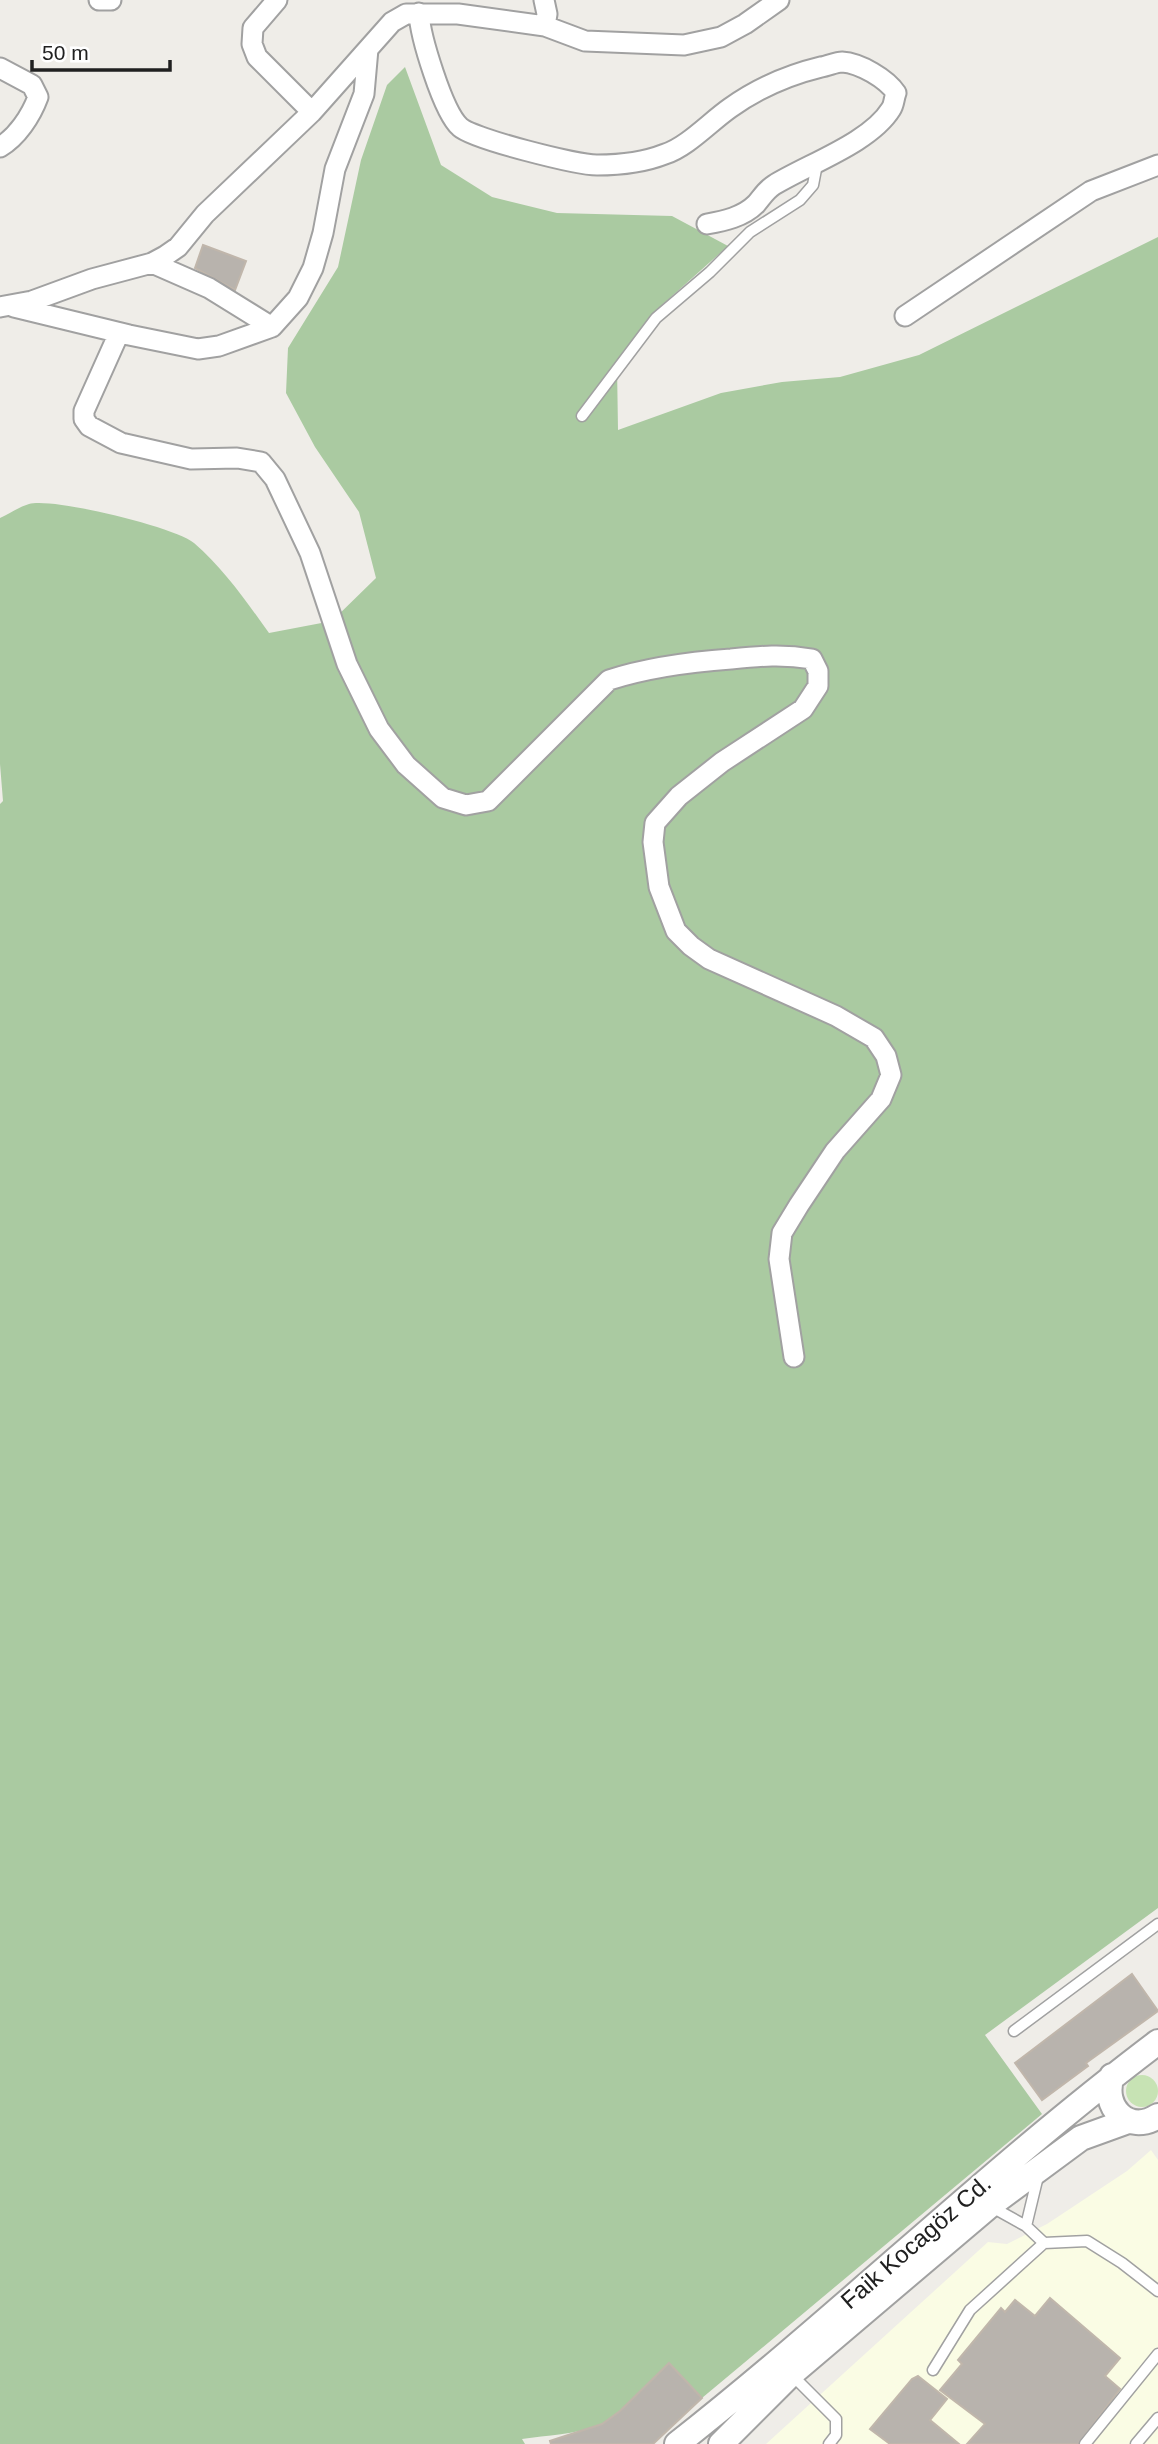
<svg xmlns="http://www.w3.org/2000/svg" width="1158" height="2444" font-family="Arial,sans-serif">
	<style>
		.education { fill: #fafce4 }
		.grass { fill: #c7e3b4 }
		.forest { fill: #aacaa1 }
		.building { fill: #b8b3ad; stroke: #c0b6ab; stroke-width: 2 }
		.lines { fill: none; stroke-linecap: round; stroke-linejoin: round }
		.service-casing { stroke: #a1a1a1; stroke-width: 13 }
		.minor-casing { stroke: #a1a1a1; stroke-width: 23 }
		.tertiary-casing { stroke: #a1a1a1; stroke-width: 28 }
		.service { stroke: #fff; stroke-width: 10 }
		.minor { stroke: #fff; stroke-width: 19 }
		.tertiary { stroke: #fff; stroke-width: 24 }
		.labels { text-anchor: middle; stroke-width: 5; stroke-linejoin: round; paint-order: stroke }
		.street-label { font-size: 24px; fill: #202020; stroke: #fff }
	</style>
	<rect width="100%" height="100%" fill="#efede8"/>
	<path class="education" d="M1151 2150 1158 2160V2444H766L988 2242 1007 2244 1047 2224 1127 2171Z"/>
	<path class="grass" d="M1126 2091a16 16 0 1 1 32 0a16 16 0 1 1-32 0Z"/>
	<path class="forest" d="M405 67 441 165 492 197 557 213 672 216 728 246 662 305 617 366 618 430 721 393 782 382 840 377 919 355 1158 237V1908L985 2035 1042 2114 702 2398 669 2363C650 2382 623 2415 599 2425 575 2435 547 2435 522 2439L525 2444H0V804L3 801 0 764V518C9 514 19 507 29 504 52 497 175 527 194 543 224 569 246 601 269 633L332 621 376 578 359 512 315 447 286 393 288 348 338 267 361 160 387 85Z"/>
	<path class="building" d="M203 245 246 261 235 290 195 268Z
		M1132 1974 1158 2011 1086 2063 1088 2066 1042 2100 1015 2063Z
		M1050 2298 1120 2358 1105 2376 1120 2389 1078 2444H967L985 2424 940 2390 962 2364 958 2360 1001 2308 1005 2312 1015 2300 1035 2316Z
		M669 2363 702 2398 653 2444H551L550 2441 602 2424 620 2411Z
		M918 2376 947 2399 930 2420 959 2444H890L870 2429 912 2379Z"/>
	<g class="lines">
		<defs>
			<path id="service" d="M582 416 656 318 710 272 750 232 800 200 813 185 817 164
				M1014 2031 1158 1924
				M990 2206 1026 2226 1044 2243
				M1026 2226 1038 2176
				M933 2370 970 2310 1044 2243 1087 2241 1122 2263 1158 2291
				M792 2375 836 2419V2435L829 2444
				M1085 2444 1158 2354
				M1136 2444 1158 2418"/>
			<path id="minor" d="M99 0H111
				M277 0 253 28 252 44 257 57 312 112
				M544 0 547 14 545 26
				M419 13C420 36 443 112 460 127 473 139 577 165 597 165 619 165 645 162 665 154 687 147 710 122 730 108 758 88 788 75 821 67 828 66 836 62 842 62 860 63 887 79 896 93 894 98 894 105 891 109 870 143 808 164 774 185 766 190 762 197 756 204 743 217 724 221 707 224
				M0 68 32 85 38 97C31 116 17 137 0 147
				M152 263 209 288 272 327
				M0 307 32 301 92 279 152 263 165 256 178 247 205 214 312 112 392 22 406 14H458L545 26 585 41 684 45 721 37 745 24 779 0
				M14 307 129 335 198 349 219 346 272 327 298 298 313 268 323 233 335 169 364 94 368 49
				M905 316 1091 191 1158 165
				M119 333 84 411V419L89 426 121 443 191 459 237 458 261 462 275 479 310 553 347 664 379 729 406 765 443 798 466 805 488 801 609 680C649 667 689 662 731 659 761 656 783 654 812 659L818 671V686L803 709 722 762 679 796 655 823 653 842 659 887 676 931 691 946 709 959 836 1016 874 1038 886 1056 891 1075 881 1099 835 1151 799 1205 782 1233 779 1259 794 1357"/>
			<path id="tertiary" d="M1112 2076C1101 2107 1128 2135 1158 2116
				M677 2444C841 2315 991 2168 1158 2042
				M721 2444 791 2374 989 2206 1081 2138 1128 2121"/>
		</defs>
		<use href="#service" class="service-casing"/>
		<use href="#minor" class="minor-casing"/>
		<use href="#tertiary" class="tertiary-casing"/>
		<use href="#service" class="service"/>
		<use href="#minor" class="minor"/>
		<use href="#tertiary" class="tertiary"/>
	</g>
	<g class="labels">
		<g class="street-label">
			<text transform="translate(916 2242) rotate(-41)" y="8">Faik Kocagöz Cd.</text>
		</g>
	</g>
	<path d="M32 60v10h138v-10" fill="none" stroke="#202020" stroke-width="3.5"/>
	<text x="42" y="60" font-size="21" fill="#202020" stroke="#ffffff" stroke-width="5" paint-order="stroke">50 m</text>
</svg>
